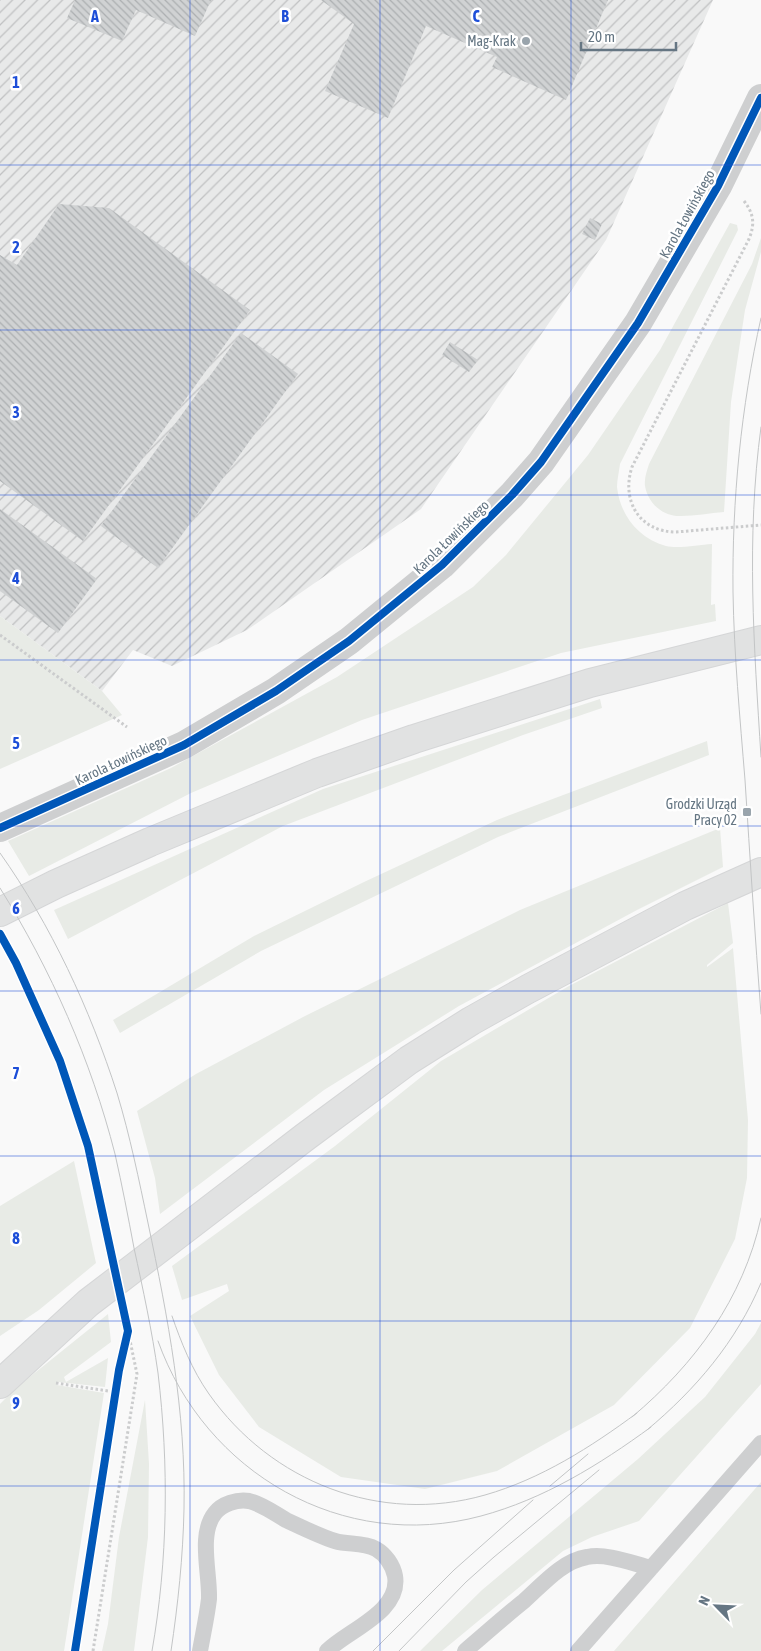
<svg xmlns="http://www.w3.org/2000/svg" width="761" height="1651" font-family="'Asap Condensed',sans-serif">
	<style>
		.industrial { fill: url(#industrial-furrows) }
		.grass { fill: #e8ebe6 }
		.building { fill: url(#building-back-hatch) }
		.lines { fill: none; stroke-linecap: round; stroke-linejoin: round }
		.secondary-casing { stroke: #d5d6d7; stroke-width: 30 }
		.path { stroke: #cbcccd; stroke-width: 3; stroke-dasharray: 2.5 2.5; stroke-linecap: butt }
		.service { stroke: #cecfd0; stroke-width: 16 }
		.tertiary { stroke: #cecfd0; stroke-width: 28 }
		.secondary { stroke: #e1e2e2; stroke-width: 28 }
		.tram { stroke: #c3c5c6; stroke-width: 1 }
		.path-bridge { stroke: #cbcccd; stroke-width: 3; stroke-dasharray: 2.5 2.5; stroke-linecap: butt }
		.cycleway-casing { stroke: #fff; stroke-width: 11 }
		.cycleway { stroke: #0057b8; stroke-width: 8 }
		.grid { fill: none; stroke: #1d4ed8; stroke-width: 1; stroke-opacity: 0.55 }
		.poi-dot { fill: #99a4ac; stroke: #fff; stroke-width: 2 }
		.labels { text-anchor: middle; stroke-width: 5; stroke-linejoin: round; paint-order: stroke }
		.poi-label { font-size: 14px; fill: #657683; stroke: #fff; text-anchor: end }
		.street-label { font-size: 14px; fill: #657683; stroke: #fff }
		.grid-label { font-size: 16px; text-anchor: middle; font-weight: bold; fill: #1d4ed8; stroke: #fff; stroke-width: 5; stroke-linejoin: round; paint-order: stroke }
	</style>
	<defs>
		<pattern id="industrial-furrows" width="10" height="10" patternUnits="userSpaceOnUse" patternTransform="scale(1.25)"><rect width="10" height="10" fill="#e8e9e9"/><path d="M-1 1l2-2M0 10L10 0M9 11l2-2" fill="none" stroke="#c0c1c2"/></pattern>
		<pattern id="building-back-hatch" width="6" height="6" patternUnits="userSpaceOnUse" patternTransform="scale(1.25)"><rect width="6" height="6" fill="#d0d2d3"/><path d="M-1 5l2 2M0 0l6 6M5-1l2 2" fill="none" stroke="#acafb1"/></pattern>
	</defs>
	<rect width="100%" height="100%" fill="#f9f9f9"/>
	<path class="industrial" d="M0 0H713L606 240 421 509 247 630 172 666 133 650 102 691 0 616Z"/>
	<path class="grass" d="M730 223 737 225 738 230 620 464C619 472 617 480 617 487 620 515 638 538 666 546 677 549 699 545 712 544L711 605 715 604 716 621 561 653 362 720 191 793 29 876 8 841 171 768 337 677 473 587 506 555 588 455 660 350Z
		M761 238V252L745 310 731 402 724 512C710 513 695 516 681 516 664 517 648 504 645 486 644 478 647 471 649 464L752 264Z
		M0 616 102 691 122 715 0 769Z
		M600 699 602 708 523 735 283 826 68 939 54 910 323 789Z
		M707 741 709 755 498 837 261 951 120 1033 113 1020 254 936 364 882 497 820Z
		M720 828 723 867 637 910 459 1006 324 1090 160 1214 155 1178 137 1111 196 1074 305 1016 520 910Z
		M728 903 733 943 707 965V967L733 948 748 1120 747 1178 735 1239 690 1328 614 1405 497 1471 425 1489 341 1477 259 1427 219 1375 190 1316 229 1291 227 1284 182 1300 172 1266 335 1146 441 1061 569 986Z
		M74 1161 96 1263 39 1310 0 1336V1206Z
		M108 1314 111 1342 64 1377 66 1382 108 1358 105 1387 58 1382 57 1385 104 1393 64 1651H0V1404L16 1388Z
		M761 1323V1384L639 1521 592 1537 563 1551 442 1651H420L482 1590 638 1459 705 1397 755 1334Z
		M145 1400 149 1464 148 1537 134 1651H102L108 1624 119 1537Z
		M761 1482V1651H614Z"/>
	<path class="building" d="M75 0H211L195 36 136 10 122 41 67 18Z
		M321 0H608L566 100 492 67 497 57 426 26 388 118 325 91 354 24Z
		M59 204 109 208 250 310 83 541 0 481V255L17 265Z
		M590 218 602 224 595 240 582 234Z
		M241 333 298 374 158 568 101 526Z
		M450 342 478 360 469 372 442 355Z
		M0 509 97 579 58 633 0 591Z"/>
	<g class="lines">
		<defs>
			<path id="secondary" d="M0 912 56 884 150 842 317 773 414 739 590 683 761 640
				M0 1384 88 1303 305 1137 409 1060 471 1021 528 989 685 906 761 872"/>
		</defs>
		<use href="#secondary" class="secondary-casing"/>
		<path class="path" d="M744 201C754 214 755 224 749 239L632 467C621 500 639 532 676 532L761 525
			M0 635 127 727
			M56 1383 108 1391
			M93 1651 137 1374 128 1331"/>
		<path class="service" d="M200 1651C203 1634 207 1616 209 1599 210 1573 198 1534 215 1513 222 1504 237 1499 249 1501 262 1504 274 1513 286 1520 301 1527 319 1536 335 1541 348 1545 363 1542 376 1549 385 1554 393 1565 395 1576 401 1612 348 1630 327 1651
			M465 1651C485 1634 504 1617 524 1601 542 1585 562 1561 587 1557 607 1553 631 1563 651 1568
			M578 1651 761 1443"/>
		<path class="tertiary" d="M0 828 184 745 276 691 349 641 442 565 512 495 541 462 638 323 718 186 761 98"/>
		<use href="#secondary" class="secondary"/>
		<path class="tram" d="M761 318C741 407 732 500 733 592 734 655 740 718 745 780 750 858 755 936 761 1014
			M761 427C746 538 754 646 761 757
			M0 853C51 925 90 1009 117 1093 130 1136 139 1180 148 1223 168 1318 186 1412 184 1509 183 1557 178 1604 171 1651
			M0 888C51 970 91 1060 115 1154 122 1185 128 1216 134 1248 143 1289 152 1331 158 1373 169 1465 168 1560 152 1651
			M172 1316C181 1342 192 1370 209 1394 271 1482 380 1525 485 1495 541 1479 591 1447 637 1413
			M158 1341C205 1473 343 1553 481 1516 544 1499 599 1465 651 1427
			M632 1417C695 1364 743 1299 761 1218
			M647 1430C696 1389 736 1342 761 1283
			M550 1486 588 1454
			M373 1651 454 1570 533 1500
			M399 1651 466 1582 494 1557 599 1470"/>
		<path class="path-bridge" d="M0 934 16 963 60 1061 88 1146 128 1331"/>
		<defs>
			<path id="cycleway" d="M0 828 184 745 276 691 349 641 442 565 512 495 541 462 638 323 718 186 761 98
				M0 934 16 963 60 1061 88 1146 128 1331 119 1370 75 1651"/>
		</defs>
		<use href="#cycleway" class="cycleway-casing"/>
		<use href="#cycleway" class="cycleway"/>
	</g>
	<path class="grid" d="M190 0V1651M380 0V1651M571 0V1651M0 165H761M0 330H761M0 495H761M0 660H761M0 826H761M0 991H761M0 1156H761M0 1321H761M0 1486H761"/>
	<g class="poi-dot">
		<circle cx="526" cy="41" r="5"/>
		<rect x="742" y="807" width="10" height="10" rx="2.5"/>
	</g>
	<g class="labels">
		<g class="poi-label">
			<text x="516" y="46">Mag-Krak</text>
			<text x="737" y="809">Grodzki Urząd<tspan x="737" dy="16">Pracy 02</tspan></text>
		</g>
		<g class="street-label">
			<text transform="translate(687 214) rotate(-61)" y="5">Karola Łowińskiego</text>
			<text transform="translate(451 537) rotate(-44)" y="5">Karola Łowińskiego</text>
			<text transform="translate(121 760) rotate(-25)" y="5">Karola Łowińskiego</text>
		</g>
	</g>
	<g class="grid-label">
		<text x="95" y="22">A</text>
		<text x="285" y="22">B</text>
		<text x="476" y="22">C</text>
		<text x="16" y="88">1</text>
		<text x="16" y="253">2</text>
		<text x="16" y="418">3</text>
		<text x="16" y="584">4</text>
		<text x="16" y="749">5</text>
		<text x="16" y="914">6</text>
		<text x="16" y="1079">7</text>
		<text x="16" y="1244">8</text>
		<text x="16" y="1409">9</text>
	</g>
	<g transform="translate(716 1606) rotate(294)" stroke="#ffffff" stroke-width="4" paint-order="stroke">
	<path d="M0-4L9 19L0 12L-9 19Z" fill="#657683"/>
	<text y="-8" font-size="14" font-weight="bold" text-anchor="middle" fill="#657683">N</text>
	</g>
	<path d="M581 42v8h95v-8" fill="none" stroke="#657683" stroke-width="2.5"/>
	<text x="588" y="42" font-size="15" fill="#657683" stroke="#ffffff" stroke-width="4" paint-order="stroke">20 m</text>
</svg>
